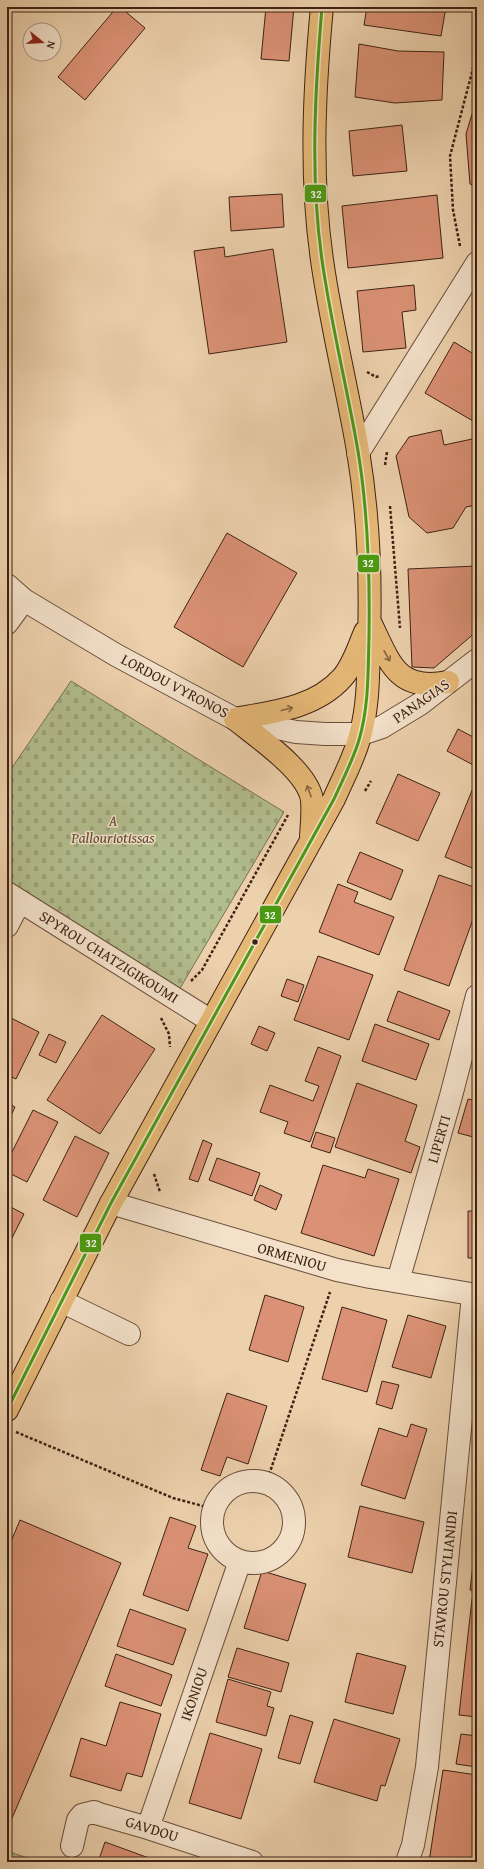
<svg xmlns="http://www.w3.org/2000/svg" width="484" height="1869" font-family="'Gentium Book Plus',serif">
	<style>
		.grass { fill: url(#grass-tufts); stroke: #787051 }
		.cemetery { fill: url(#cemetery-stones); stroke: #787051 }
		.building { fill: #da9175; stroke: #3e2214 }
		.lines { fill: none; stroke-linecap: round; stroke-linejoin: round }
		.minor-casing { stroke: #6a4e3a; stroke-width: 24 }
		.major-casing { stroke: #3e2214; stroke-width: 24 }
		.path { stroke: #3e2214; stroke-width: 2.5; stroke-dasharray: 3 2; stroke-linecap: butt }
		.minor { stroke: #f3e1ca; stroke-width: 22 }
		.major { stroke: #e6b876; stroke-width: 22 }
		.bus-1-casing { stroke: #f3e1ca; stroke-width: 6 }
		.bus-1 { stroke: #4b9a11; stroke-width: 3 }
		.oneway { stroke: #8a6640 }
		.bus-dot { fill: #3e2214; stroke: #f3e1ca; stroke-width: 1.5 }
		.labels { text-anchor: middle; stroke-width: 3; stroke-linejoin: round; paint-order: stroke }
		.street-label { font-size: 15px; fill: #3e2214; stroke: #f3e1ca }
		.park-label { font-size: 15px; font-style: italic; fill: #5b4932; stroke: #f3e1ca }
		.line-badge { stroke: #f3e1ca; stroke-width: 1.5 }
		.badge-label { font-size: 11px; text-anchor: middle; font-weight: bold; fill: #fff }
	</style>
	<defs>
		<pattern id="grass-tufts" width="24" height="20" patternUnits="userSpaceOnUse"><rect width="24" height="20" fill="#b2bd8e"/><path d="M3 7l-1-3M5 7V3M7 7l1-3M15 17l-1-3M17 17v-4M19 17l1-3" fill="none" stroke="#9aa27a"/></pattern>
		<pattern id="cemetery-stones" width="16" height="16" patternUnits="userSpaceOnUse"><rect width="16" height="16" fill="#b2bd8e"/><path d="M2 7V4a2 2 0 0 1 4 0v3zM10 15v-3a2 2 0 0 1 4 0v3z" fill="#9aa27a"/></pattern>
	</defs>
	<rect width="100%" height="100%" fill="#edd1ad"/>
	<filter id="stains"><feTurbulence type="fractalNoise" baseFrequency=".005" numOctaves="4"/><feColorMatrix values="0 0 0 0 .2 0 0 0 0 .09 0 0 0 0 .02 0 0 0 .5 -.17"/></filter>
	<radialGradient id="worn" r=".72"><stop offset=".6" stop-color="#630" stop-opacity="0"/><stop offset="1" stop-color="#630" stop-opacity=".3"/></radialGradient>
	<path class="grass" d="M7 1851 39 1862H7Z"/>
	<path class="cemetery" d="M71 681 284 812 179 990 7 888V775Z"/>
	<path class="building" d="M117 7H120L145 28 85 100 58 77Z
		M266 7H294L289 61 261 59Z
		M367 7H446L441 36 364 25Z
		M359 44 398 51 444 52 442 100 395 103 355 97Z
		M477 106V187L470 184 466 134 472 114Z
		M402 125 407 171 353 176 349 131Z
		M282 194 284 227 231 231 229 197Z
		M437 195 443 258 348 268 342 206Z
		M224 247 225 257 273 249 287 342 209 354 194 251Z
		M414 285 416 310 402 312 406 348 363 352 357 291Z
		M454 342 477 356V415L473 421 425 393Z
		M441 430 444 445 477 438V505L466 507 453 528 427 533 409 517 396 456 409 437Z
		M227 533 297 573 243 667 174 627Z
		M477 566V631L434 668 412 667 408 569Z
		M458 729 477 739V767L447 751Z
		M398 774 440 793 418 841 376 823Z
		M475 783 477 784V870L445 857Z
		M360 852 403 870 391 900 347 882Z
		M439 875 477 888V908L449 986 404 970Z
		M338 884 358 892 354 902 394 917 379 955 319 932Z
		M318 956 373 975 349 1040 294 1020Z
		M287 979 304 985 298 1002 281 996Z
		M398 991 450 1011 439 1040 387 1021Z
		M102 1015 155 1049 100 1134 47 1100Z
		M7 1016 39 1032 16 1079 7 1075Z
		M375 1024 429 1044 416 1080 362 1061Z
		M259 1026 275 1033 267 1051 251 1044Z
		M49 1034 66 1042 56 1063 39 1055Z
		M318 1047 341 1056 310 1142 284 1133 288 1122 260 1112 270 1085 313 1101 319 1086 305 1081Z
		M357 1083 417 1105 405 1141 420 1147 411 1173 335 1147Z
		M468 1099 477 1101V1138L458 1133Z
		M7 1103 15 1107 7 1124Z
		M33 1110 58 1122 27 1182 7 1172V1162Z
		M316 1132 335 1138 330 1153 311 1147Z
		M75 1136 109 1153 77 1217 43 1200Z
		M203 1140 212 1144 198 1182 189 1179Z
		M217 1158 260 1173 252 1196 209 1180Z
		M323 1165 365 1178 368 1169 399 1179 374 1256 301 1233Z
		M260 1185 282 1195 276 1210 254 1200Z
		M7 1205 24 1214 7 1248Z
		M468 1211H477V1258H468Z
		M265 1295 304 1307 288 1362 249 1350Z
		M342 1307 387 1320 367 1392 322 1379Z
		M408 1315 446 1326 431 1378 392 1367Z
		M382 1381 399 1385 392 1409 376 1404Z
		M227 1393 267 1406 248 1464 227 1457 220 1476 201 1470Z
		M411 1424 427 1429 405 1499 361 1485 379 1428 407 1437Z
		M360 1506 424 1522 412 1573 348 1557Z
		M170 1517 196 1526 188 1548 208 1554 188 1611 143 1595Z
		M20 1520 121 1563 7 1830V1551Z
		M477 1531V1591L470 1590Z
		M262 1571 306 1584 288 1641 244 1628Z
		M472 1599H477V1717L459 1715Z
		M130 1609 186 1629 173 1665 117 1646Z
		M237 1648 289 1663 281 1692 228 1677Z
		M357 1653 406 1666 393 1714 345 1702Z
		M116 1654 172 1675 161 1706 105 1686Z
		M228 1679 271 1692 267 1706 274 1708 266 1736 216 1722Z
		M120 1702 161 1714 142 1777 127 1773 121 1791 70 1776 81 1738 106 1746Z
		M290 1715 313 1722 300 1764 278 1758Z
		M334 1719 400 1739 385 1786 381 1785 377 1801 314 1782Z
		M210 1733 262 1749 241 1819 189 1803Z
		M461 1734 477 1736V1767L456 1764Z
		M443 1770 477 1775V1862H429Z
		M105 1842 149 1858 148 1862H98Z"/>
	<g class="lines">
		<defs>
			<path id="minor" d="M358 453 477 263
				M7 585 24 600 116 655 235 719 296 732 325 734H361L382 727 420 704 477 660
				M7 623 24 600
				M7 893 211 1021
				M7 926 20 901
				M111 1203 337 1270 370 1277 477 1295
				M398 1281 451 1096 477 996
				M61 1301 129 1334
				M212 1522a41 41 0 1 1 82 0a41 41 0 1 1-82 0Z
				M148 1828 240 1561
				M72 1846 78 1820 82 1815 94 1812 99 1814 148 1828 252 1862
				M407 1862 413 1845 427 1767 473 1295"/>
			<path id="major" d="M371 624C390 663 397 692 448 682
				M235 719C273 712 315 708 342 678 353 666 359 646 365 632
				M235 719C257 737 308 771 312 800 313 812 312 824 311 836
				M7 1410 111 1203 334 799C343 778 356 755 361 732 369 702 368 671 369 640 371 579 368 511 358 451 347 387 331 324 322 260 310 176 314 91 322 7"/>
		</defs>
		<use href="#minor" class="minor-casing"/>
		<use href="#major" class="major-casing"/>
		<path class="path" d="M460 246 453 210 450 156 477 53
			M367 372 376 377 379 376
			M385 465 387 452
			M390 506 400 628
			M365 791 371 781
			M191 981 202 970 288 815
			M161 1018 169 1034 170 1047
			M154 1174 160 1192
			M16 1432 173 1498 214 1509
			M266 1484 330 1292"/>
		<use href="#minor" class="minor"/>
		<use href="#major" class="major"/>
		<defs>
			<path id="bus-1" d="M7 1410 111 1203 334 799C343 779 353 760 359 740 369 706 368 671 369 636 370 574 368 512 358 451 347 387 331 324 322 260 310 176 315 91 322 7"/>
		</defs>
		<use href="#bus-1" class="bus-1-casing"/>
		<use href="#bus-1" class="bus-1"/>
	</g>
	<defs><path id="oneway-shaft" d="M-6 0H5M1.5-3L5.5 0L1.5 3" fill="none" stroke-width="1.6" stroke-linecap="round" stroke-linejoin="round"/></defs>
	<g class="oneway">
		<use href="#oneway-shaft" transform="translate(387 656) rotate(61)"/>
		<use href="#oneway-shaft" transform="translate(287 709) rotate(-14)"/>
		<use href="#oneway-shaft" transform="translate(309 791) rotate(-110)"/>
	</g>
	<circle class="bus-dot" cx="255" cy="942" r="3.5"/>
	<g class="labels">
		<g class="street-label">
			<text transform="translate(175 686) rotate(28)" y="5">LORDOU VYRONOS</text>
			<text transform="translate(421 701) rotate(-35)" y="5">PANAGIAS</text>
			<text transform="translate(109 957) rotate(32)" y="5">SPYROU CHATZIGIKOUMI</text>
			<text transform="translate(439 1139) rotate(-74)" y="5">LIPERTI</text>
			<text transform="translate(292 1257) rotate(16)" y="5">ORMENIOU</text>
			<text transform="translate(445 1579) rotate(-84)" y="5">STAVROU STYLIANIDI</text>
			<text transform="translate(194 1694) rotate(-71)" y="5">IKONIOU</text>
			<text transform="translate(152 1829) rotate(17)" y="5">GAVDOU</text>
		</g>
		<g class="park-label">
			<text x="113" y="826">A<tspan x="113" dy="17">Pallouriotissas</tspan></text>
		</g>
	</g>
	<g class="line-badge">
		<rect x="304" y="184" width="23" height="19" rx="4" fill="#4b9a11"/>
		<rect x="357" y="554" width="23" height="19" rx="4" fill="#4b9a11"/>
		<rect x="259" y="905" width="23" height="19" rx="4" fill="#4b9a11"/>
		<rect x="79" y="1233" width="23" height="20" rx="4" fill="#4b9a11"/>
	</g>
	<g class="badge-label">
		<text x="316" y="198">32</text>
		<text x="368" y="567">32</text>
		<text x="270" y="919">32</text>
		<text x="91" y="1247">32</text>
	</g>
	<rect width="484" height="1869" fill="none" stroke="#edd1ad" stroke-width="24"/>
	<rect x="8" y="8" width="468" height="1853" fill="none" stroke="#3e2214" stroke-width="2"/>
	<rect x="12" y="12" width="460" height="1845" fill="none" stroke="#3e2214"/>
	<g transform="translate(42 42) rotate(108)"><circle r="19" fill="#f3e1ca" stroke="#ab9581"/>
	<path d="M0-3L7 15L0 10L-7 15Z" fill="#8f2418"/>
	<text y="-6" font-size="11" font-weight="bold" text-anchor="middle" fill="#3e2214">N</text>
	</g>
	<rect width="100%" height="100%" filter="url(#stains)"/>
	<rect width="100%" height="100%" fill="url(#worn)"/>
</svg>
